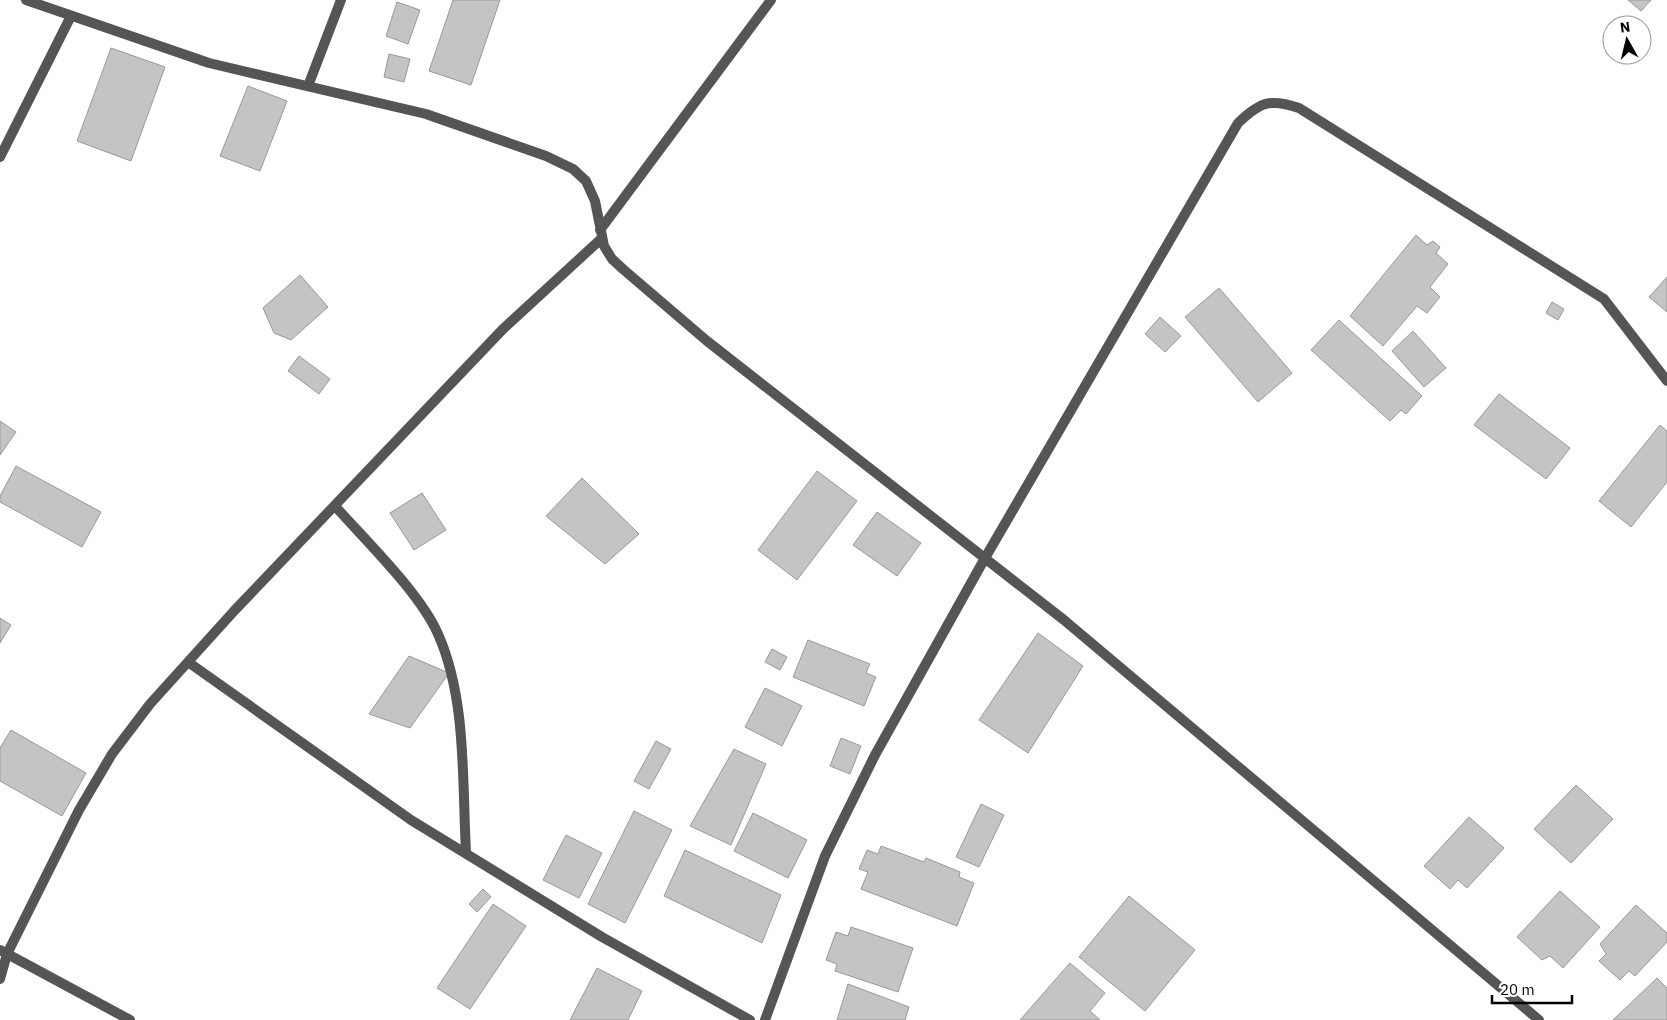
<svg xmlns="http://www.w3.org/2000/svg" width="1667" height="1020" font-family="'IBM Plex Sans',sans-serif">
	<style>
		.building { fill: #c4c4c4; stroke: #999 }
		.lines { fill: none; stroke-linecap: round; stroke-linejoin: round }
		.street { stroke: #555; stroke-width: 10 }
	</style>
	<rect width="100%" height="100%" fill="#fff"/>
	<path class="building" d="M453 0H500L471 85 429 71Z
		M1628 0H1651L1641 11Z
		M397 2 420 10 408 44 386 36Z
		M111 48 165 67 131 161 77 141Z
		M389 54 410 59 404 82 384 77Z
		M248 86 287 101 260 171 220 156Z
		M1416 235 1427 245 1433 241 1440 247 1436 253 1448 264 1430 287 1440 297 1427 313 1417 306 1383 346 1350 316Z
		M300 275 328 307 291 340 274 333 263 308Z
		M1667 277V312L1649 297Z
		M1219 288 1292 373 1258 402 1185 317Z
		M1552 302 1564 309 1558 320 1546 313Z
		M1160 317 1181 336 1165 352 1145 334Z
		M1339 320 1422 396 1406 414 1401 410 1390 421 1311 350Z
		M1413 331 1446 368 1424 387 1392 351Z
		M299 356 330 379 319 394 288 371Z
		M1499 394 1570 448 1546 479 1474 425Z
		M0 421 16 432 0 455Z
		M1660 425 1667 431V482L1631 527 1599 501Z
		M16 466 101 512 82 547 0 502V496Z
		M817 471 857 501 797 580 758 550Z
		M582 478 639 534 605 564 546 516Z
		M422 493 446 530 414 550 390 513Z
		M877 512 921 543 897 576 853 545Z
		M0 618 11 625 0 643Z
		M1038 633 1083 666 1028 753 979 720Z
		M808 640 870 664 866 673 876 677 864 706 793 677Z
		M772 649 787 657 780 670 765 662Z
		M409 656 449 673 410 728 369 714Z
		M765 688 802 706 782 746 745 727Z
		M11 730 86 773 62 816 0 781V748Z
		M841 738 861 746 850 774 830 766Z
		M656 741 671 749 649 789 634 781Z
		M734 749 766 764 731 845 690 826Z
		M1576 785 1613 819 1571 863 1534 829Z
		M981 804 1004 815 979 867 956 857Z
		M634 811 672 830 625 923 588 904Z
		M753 813 807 840 788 878 734 851Z
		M1469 817 1504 848 1467 888 1458 880 1450 889 1424 866Z
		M566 835 602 853 579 898 543 880Z
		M881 846 924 862 926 858 960 872 959 877 974 883 957 926 861 889 868 872 859 869 867 850 878 854Z
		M685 850 781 895 762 943 664 896Z
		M483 889 491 897 477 912 469 904Z
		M1560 891 1600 927 1563 968 1550 956 1542 960 1517 937Z
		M1129 896 1195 950 1145 1011 1079 957Z
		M493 904 526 926 470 1009 437 988Z
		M1636 905 1667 933V942L1635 976 1629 971 1620 980 1599 961 1606 954 1600 944Z
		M851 927 913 948 898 992 835 971 837 964 826 960 836 932 848 936Z
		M1070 963 1105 993 1090 1011 1100 1020H1020Z
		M597 968 642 991 628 1020H570Z
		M1657 978 1667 988V1020H1613Z
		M848 984 909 1007 905 1020H837Z"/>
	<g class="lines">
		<path class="street" d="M26 0 209 63 426 114 546 156 573 169 586 181 595 201 604 246 612 259 624 270 707 341 1064 620 1539 1020
			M308 86 341 0
			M0 157 71 16
			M600 230 771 0
			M335 506C366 541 420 593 438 634 467 699 462 782 466 852
			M188 662 411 820 602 937 750 1020
			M0 950 130 1020
			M0 979 7 954 79 810 112 754 150 704 234 611 503 329 601 239
			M765 1020 825 856 875 755 985 558 1238 123C1260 102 1270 98 1299 108L1604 299 1667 381"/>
	</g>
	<g transform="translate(1627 40) rotate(352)"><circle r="24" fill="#ffffff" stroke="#999999"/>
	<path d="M0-4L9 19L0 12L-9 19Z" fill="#000000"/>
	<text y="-8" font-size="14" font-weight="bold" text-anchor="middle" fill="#000000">N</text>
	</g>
	<path d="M1492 995v8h80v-8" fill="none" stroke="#000000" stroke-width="2.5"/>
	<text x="1500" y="995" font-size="15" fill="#000000" stroke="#ffffff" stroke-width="4" paint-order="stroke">20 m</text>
</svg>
